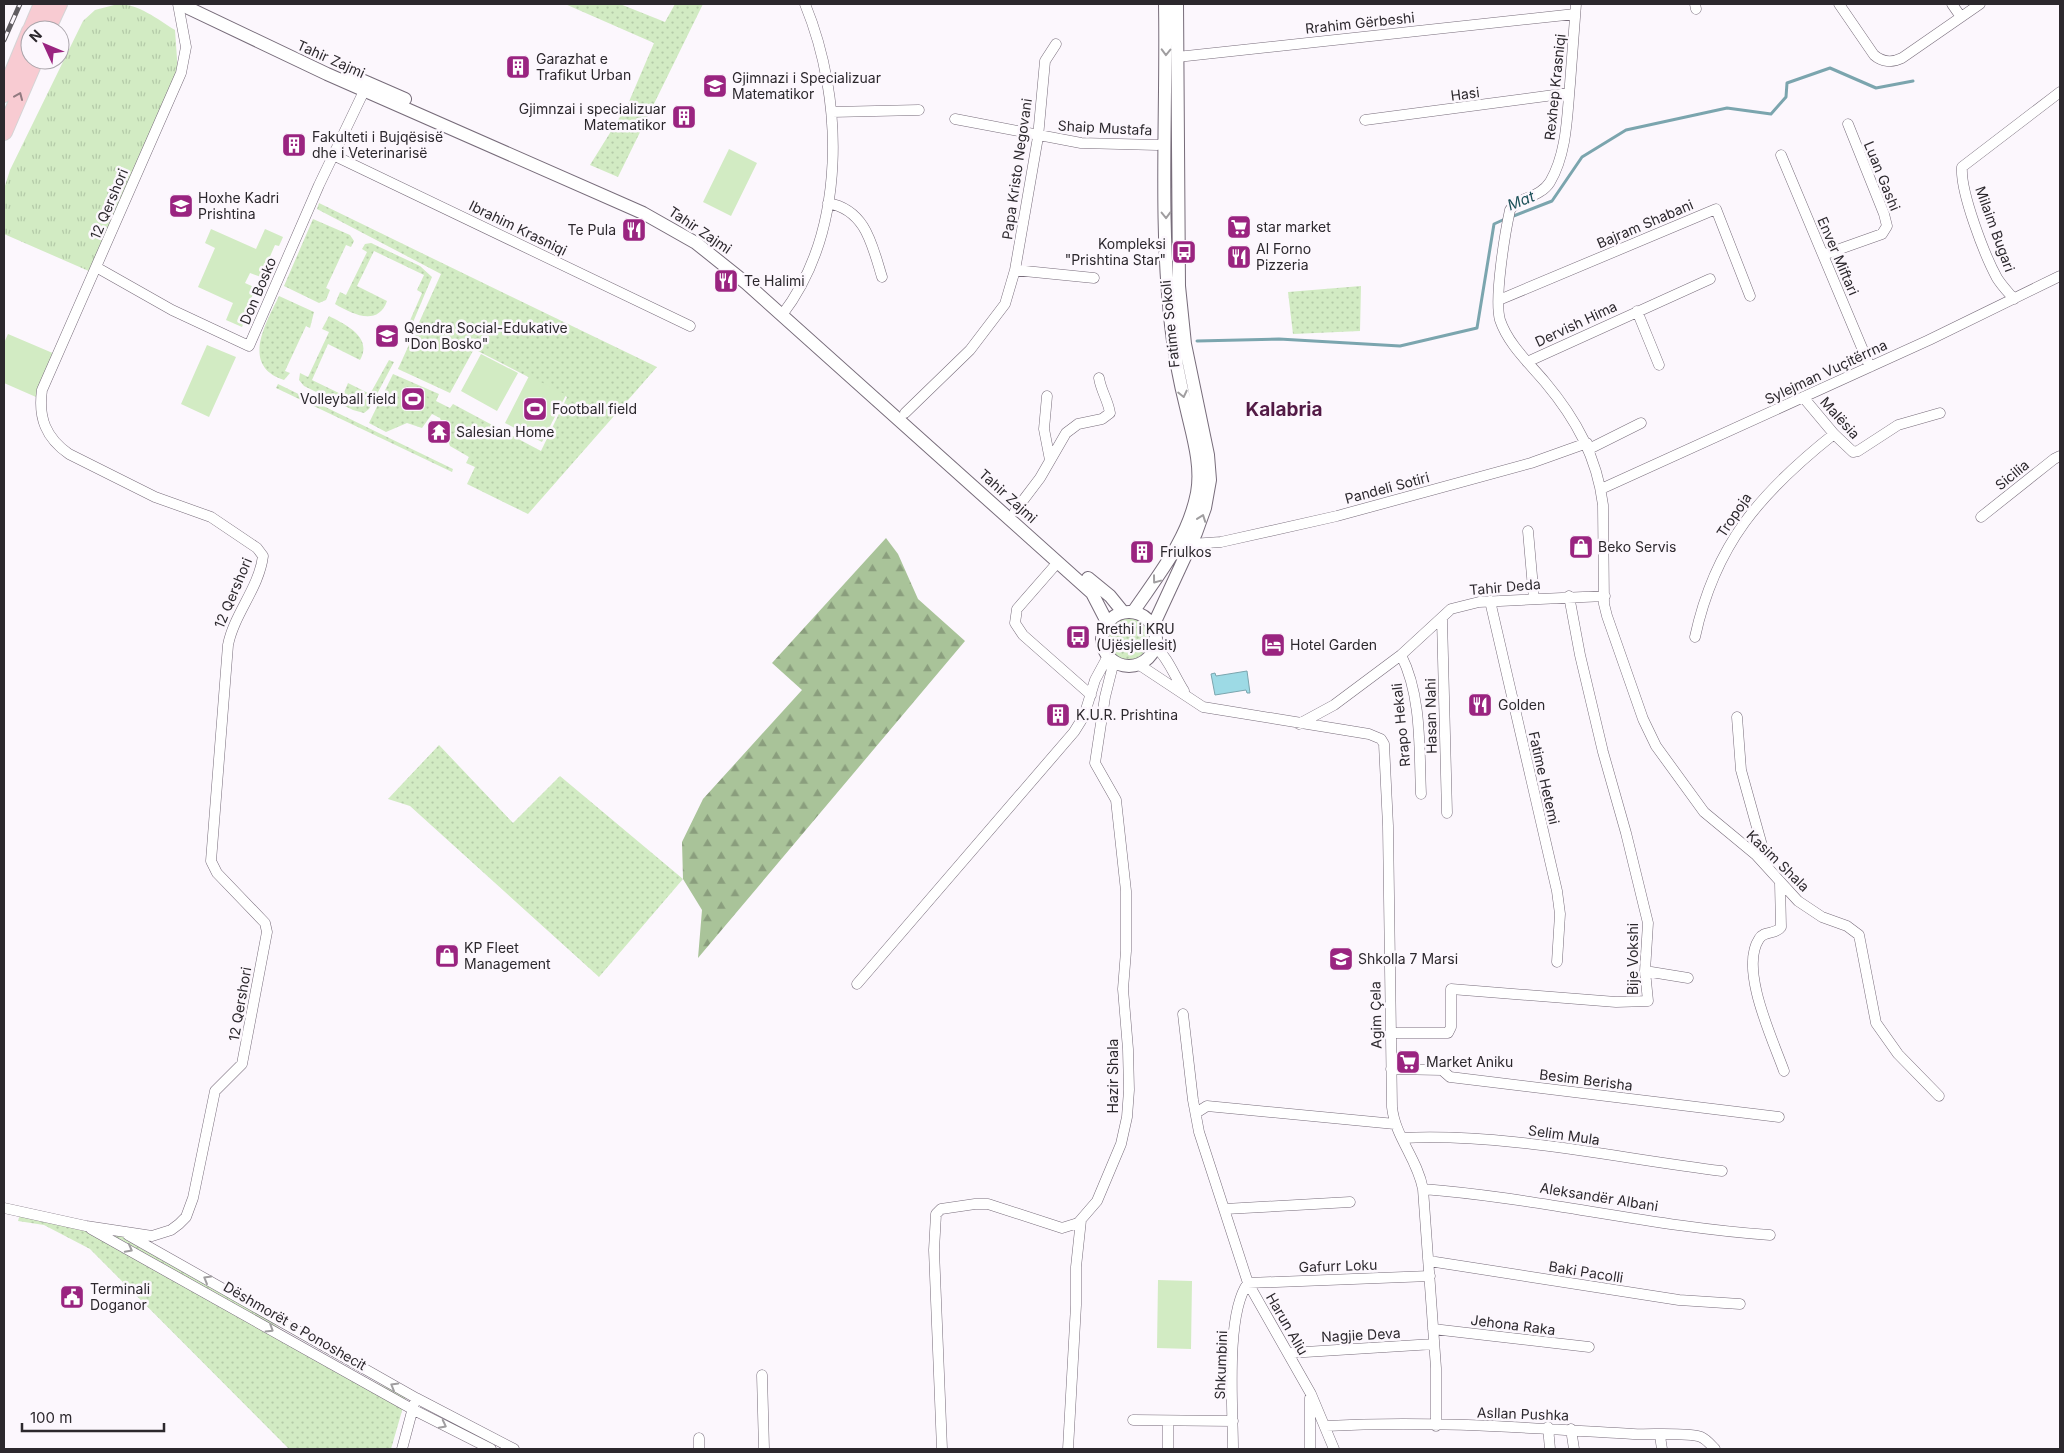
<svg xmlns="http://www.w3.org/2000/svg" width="2064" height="1453" font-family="Inter,sans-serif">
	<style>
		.grass { fill: url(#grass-dots) }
		.forest { fill: url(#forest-firs) }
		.park { fill: url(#park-tufts) }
		.pitch { fill: #d2ebc3 }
		.water { fill: #9ddae5; stroke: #7ba5ae }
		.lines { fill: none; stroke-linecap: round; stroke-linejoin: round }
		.stream { stroke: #7ba5ae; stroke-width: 3 }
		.minor-casing { stroke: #776c7a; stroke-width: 11 }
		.tertiary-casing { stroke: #776c7a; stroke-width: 14 }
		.trunk-casing { stroke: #d5d4d5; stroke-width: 18 }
		.minor { stroke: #fff; stroke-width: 10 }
		.tertiary { stroke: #fff; stroke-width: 12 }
		.trunk { stroke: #f8cbd2; stroke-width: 16 }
		.rail-casing { stroke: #605c61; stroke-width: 5 }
		.rail { stroke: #fcf7fd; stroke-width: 3; stroke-dasharray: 9; stroke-linecap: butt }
		.oneway { stroke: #a09ea0 }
		.oneway2 { stroke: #927a80 }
		.labels { text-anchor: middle; stroke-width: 5; stroke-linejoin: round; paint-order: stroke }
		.street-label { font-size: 14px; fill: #2c282d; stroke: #fcf7fd }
		.poi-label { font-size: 14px; fill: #2c282d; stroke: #fcf7fd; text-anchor: start }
		.water-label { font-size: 15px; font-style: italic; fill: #1b5058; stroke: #fcf7fd }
		.district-label { font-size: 19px; font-weight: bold; fill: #521a45; stroke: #fcf7fd }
	</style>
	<defs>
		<pattern id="grass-dots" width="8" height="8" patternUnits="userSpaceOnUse" patternTransform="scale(1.25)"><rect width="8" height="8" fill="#d2ebc3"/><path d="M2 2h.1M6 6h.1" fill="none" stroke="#b4caa8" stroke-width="1.8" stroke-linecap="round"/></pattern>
		<pattern id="forest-firs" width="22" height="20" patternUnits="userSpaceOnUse" patternTransform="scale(1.25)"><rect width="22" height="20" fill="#a9c399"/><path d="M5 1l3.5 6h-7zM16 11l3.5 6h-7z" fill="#8a9e7d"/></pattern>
		<pattern id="park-tufts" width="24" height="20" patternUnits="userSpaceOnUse" patternTransform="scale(1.25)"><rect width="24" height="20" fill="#d2ebc3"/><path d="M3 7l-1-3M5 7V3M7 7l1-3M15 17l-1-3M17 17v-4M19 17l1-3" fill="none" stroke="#b4caa8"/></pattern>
	</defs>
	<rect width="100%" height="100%" fill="#fcf7fd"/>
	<path class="grass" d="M565 4H620L665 22 675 4H703L618 177 590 165 628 104 654 43Z
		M319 203C432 258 544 313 657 367L528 514 467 484 475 467 466 463 469 457 450 446 440 418 432 414 422 428 407 423 386 432 369 423 393 374 439 394 436 401 450 408 453 404 541 451 567 397 474 349 450 393 398 369 441 274 317 209Z
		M313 219 350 235 354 241 351 247 346 245 326 288 330 290 326 300 319 303 284 286Z
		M371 243 420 266 432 277 411 327 408 325 422 293 417 290 424 275 374 251 357 286 387 301C378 327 352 314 335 304L340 292 346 295 367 252 362 249 365 244Z
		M1361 286 1360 331 1293 334 1288 292Z
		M279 296 314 312 310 328 306 326 285 371 290 373 284 380C240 366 266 323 279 296Z
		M329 316C346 325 373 337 360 360L328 344 312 380 343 395 348 383 370 394 389 360 394 362 369 409 364 413 353 410 304 386 299 380 300 373 308 377 329 332 322 329Z
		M278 384 453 469 452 472 276 388Z
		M1107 639a21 21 0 1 1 42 0a21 21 0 1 1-42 0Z
		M439 745 513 823 560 776 683 879 599 977 410 806 388 799Z
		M21 1211 126 1231 261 1314 308 1350 406 1397 391 1449H289L90 1249 44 1225 18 1221Z"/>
	<path class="forest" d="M886 538 898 554 918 599 965 641 698 958 702 910 683 879 682 842 703 799 802 690 772 663Z"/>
	<path class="park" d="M118 4C139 4 157 19 175 30L178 73 91 272 4 234V189L10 170 83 21 95 10Z"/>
	<path class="pitch" d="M729 149 757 163 731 216 703 202Z
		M211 229 256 249 265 229 283 237 279 246 275 245 261 277 250 273 245 283 256 288 243 316 246 318 242 327 226 320 233 303 198 287 215 248 205 243Z
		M8 334 55 354 36 397 4 383V343Z
		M207 345 236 357 209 417 181 404Z
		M481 354 518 373 497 411 461 391Z
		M529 376 566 395 542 442 505 423Z
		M405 388 428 398 422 410 399 400Z
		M1158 1280 1192 1281 1191 1349 1157 1348Z"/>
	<path class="water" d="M1247 671 1250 693H1247L1246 690 1215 695 1211 674 1215 673 1216 676Z"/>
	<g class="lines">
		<path class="stream" d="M1511 217 1552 201 1582 157 1626 130 1727 108 1771 114 1786 97 1787 83 1830 68 1876 88 1913 81
			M1197 341 1279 339 1400 346 1477 328 1494 224 1505 219"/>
		<defs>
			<path id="minor" d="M1576 4C1574 31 1572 57 1570 84 1567 116 1567 153 1550 182 1540 198 1518 197 1510 210 1505 233 1494 299 1500 320 1508 344 1529 363 1545 382 1576 419 1597 457 1603 505L1604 604 1607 616 1643 719 1656 746 1704 812 1756 855 1798 901 1822 917 1847 926 1859 935 1876 1023 1898 1054 1939 1096
				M1695 4 1696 9
				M1839 4 1874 55C1882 62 1892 63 1902 58L1980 4
				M1952 4 1961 17
				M1177 57 1575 14
				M832 112 919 110
				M955 119 1081 143 1157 145 1165 143
				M1365 120 1569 93
				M333 155 690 326
				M1781 155 1870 367
				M828 203C866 210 872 245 882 277
				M1823 255 1882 234 1887 226 1884 214 1848 124
				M96 267 172 310 249 346 319 185 364 91
				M1015 270 1094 278
				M2014 299C2008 292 2002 286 1997 278 1985 256 1960 192 1962 167L2060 92
				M1499 300 1716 209 1750 296
				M1637 311 1659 365
				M782 315C847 230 844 99 805 4
				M1527 362 1710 279
				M1047 396 1044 429 1050 460
				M1803 397 1834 434 1853 452 1858 451 1898 425 1940 413
				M905 413 970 350 1005 304 1015 270 1038 137 1045 61 1056 44
				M1589 449 1641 423
				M1601 489 1929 340 2060 276
				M1015 511 1040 478 1066 433 1078 424 1102 419 1110 413C1108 400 1101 391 1099 378
				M1981 517 2054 459 2060 456
				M1528 531 1534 599
				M1191 544 1221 542 1337 516 1531 463 1587 443
				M1058 562 1017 609 1015 623 1023 635 1091 695
				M1490 601 1557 891 1560 914 1557 962
				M1442 619 1447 813
				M1695 637C1715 544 1761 492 1834 434
				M1155 646C1168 658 1174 675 1184 691
				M1401 655C1422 696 1419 749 1421 794
				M1138 664 1203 707 1369 734 1381 739 1384 744 1388 826 1392 1107C1395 1137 1417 1158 1423 1189L1436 1368V1426
				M1737 717 1741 770 1768 867
				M1299 724 1334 705 1401 655 1451 609 1479 602 1605 596
				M1780 883 1781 927C1776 935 1764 930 1759 939 1739 969 1773 1040 1784 1071
				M1645 971 1688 978
				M857 984 1074 732 1084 716 1095 680 1108 656
				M1183 1014 1193 1100 1199 1132 1248 1283 1311 1394 1334 1449
				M1390 1033H1448L1451 1027V989L1616 1002 1648 1001 1645 971 1648 923 1626 833 1603 752 1580 655 1569 596
				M1391 1069 1442 1070 1450 1077 1779 1117
				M1196 1113 1207 1106 1395 1124
				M1402 1138C1509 1133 1615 1158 1722 1171
				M1423 1189C1539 1198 1653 1227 1770 1235
				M4 1208 86 1226 152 1236 171 1230 179 1224 186 1217 193 1198 215 1091 242 1064 267 932 265 923 217 873 211 861 228 645C234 614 259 588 263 556L257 548 211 517 155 497 69 454C46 438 38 418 42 390L181 73 186 47 178 4
				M1225 1209 1350 1202
				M91 1229 412 1409 491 1449
				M128 1235 416 1398 514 1449
				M1429 1261 1679 1300 1740 1304
				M1433 1329 1589 1347
				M1289 1353 1434 1344
				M762 1375 764 1449
				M1133 1420 1233 1421
				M1326 1426C1428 1420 1531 1428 1633 1434 1649 1435 1688 1432 1701 1437 1706 1439 1711 1445 1715 1449
				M1548 1427 1550 1449
				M1571 1429 1574 1449
				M1660 1436 1662 1449
				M402 1449 414 1404
				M699 1449V1438
				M942 1449 934 1250 936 1214 941 1209 975 1204H988L1062 1228 1078 1223 1097 1201 1121 1144 1127 1117 1129 1090 1128 1049 1123 989 1126 951V891L1116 800 1095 763 1105 697 1114 661
				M1068 1449 1076 1305V1267L1081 1220
				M1168 1449V1421
				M1233 1449C1233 1409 1225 1314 1248 1283L1430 1276
				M1310 1449V1398"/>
			<path id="tertiary" d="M180 4 327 74 643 213 696 243 746 283 1092 593 1107 622
				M350 75 405 99
				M1088 578 1110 596 1123 612
				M1133 612C1159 574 1188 539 1197 493 1202 466 1193 437 1187 411 1180 383 1174 354 1171 325 1159 219 1167 110 1165 4
				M1102 639a27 27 0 1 1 54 0a27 27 0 1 1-54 0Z
				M1153 626 1196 533 1205 508 1210 480 1208 455 1185 344 1179 286 1177 4"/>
			<path id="trunk" d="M31 30 42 4
				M47 30 59 4
				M4 94 30 31
				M4 132 35 60"/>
		</defs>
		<use href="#minor" class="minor-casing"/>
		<use href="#tertiary" class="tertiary-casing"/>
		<use href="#trunk" class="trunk-casing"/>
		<use href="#minor" class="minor"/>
		<use href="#tertiary" class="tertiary"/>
		<use href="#trunk" class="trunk"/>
		<defs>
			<path id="rail" d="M4 40 20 4"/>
		</defs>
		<use href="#rail" class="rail-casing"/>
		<use href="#rail" class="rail"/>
	</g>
	<defs><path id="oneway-chevron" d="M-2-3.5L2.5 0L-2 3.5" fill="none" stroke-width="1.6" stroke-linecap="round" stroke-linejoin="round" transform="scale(1.25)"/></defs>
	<g class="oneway">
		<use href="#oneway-chevron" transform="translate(1166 52) rotate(91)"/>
		<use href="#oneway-chevron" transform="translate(1166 215) rotate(89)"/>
		<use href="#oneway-chevron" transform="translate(1183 394) rotate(77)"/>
		<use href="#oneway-chevron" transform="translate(1202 518) rotate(-70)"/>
		<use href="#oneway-chevron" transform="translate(1156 580) rotate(127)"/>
		<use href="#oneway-chevron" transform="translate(129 1249) rotate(28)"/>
		<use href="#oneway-chevron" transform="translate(207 1279) rotate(-150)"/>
		<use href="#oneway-chevron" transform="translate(270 1329) rotate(32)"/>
		<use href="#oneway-chevron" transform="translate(394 1386) rotate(-150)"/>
		<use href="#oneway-chevron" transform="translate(443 1425) rotate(27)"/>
	</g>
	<use class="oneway2" href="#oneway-chevron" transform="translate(19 96) rotate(-67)"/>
	<defs>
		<symbol id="building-square" viewBox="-11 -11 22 22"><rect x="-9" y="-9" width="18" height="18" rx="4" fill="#9a2480" stroke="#fcf7fd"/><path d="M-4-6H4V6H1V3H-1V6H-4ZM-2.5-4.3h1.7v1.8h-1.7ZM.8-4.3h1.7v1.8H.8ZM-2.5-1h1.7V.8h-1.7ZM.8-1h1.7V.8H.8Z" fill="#fff"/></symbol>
		<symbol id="school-square" viewBox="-11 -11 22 22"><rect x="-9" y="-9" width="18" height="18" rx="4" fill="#9a2480" stroke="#fcf7fd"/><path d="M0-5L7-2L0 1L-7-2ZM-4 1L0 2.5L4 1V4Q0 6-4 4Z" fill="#fff"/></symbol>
		<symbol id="supermarket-square" viewBox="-11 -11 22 22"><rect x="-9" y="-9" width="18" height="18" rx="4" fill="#9a2480" stroke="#fcf7fd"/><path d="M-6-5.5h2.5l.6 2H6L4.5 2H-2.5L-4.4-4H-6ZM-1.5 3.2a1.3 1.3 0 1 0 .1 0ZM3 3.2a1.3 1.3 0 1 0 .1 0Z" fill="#fff"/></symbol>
		<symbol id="restaurant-square" viewBox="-11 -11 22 22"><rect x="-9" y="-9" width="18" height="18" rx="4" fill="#9a2480" stroke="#fcf7fd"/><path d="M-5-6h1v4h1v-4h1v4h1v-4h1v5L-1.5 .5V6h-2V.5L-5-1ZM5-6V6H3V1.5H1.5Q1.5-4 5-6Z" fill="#fff"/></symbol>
		<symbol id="bus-square" viewBox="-11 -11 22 22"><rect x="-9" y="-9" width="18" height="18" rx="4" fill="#9a2480" stroke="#fcf7fd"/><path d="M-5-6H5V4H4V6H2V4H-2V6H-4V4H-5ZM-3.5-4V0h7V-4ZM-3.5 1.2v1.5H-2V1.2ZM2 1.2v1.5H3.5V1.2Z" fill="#fff"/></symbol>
		<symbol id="stadium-square" viewBox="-11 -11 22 22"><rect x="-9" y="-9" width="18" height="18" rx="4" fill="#9a2480" stroke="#fcf7fd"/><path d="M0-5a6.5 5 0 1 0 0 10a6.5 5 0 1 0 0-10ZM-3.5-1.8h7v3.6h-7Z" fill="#fff"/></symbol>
		<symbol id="temple-square" viewBox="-11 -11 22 22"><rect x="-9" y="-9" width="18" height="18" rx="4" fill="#9a2480" stroke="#fcf7fd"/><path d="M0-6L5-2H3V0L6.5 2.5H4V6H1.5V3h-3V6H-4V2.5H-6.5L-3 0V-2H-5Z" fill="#fff"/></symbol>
		<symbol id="shop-square" viewBox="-11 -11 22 22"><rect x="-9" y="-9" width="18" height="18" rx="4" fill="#9a2480" stroke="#fcf7fd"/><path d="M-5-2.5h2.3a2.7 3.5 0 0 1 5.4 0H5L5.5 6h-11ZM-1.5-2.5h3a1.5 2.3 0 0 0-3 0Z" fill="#fff"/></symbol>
		<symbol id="hotel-square" viewBox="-11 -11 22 22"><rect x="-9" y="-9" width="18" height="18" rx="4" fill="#9a2480" stroke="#fcf7fd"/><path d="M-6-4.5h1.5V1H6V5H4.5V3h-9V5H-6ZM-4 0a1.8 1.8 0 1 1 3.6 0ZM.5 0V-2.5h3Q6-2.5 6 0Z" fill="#fff"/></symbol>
		<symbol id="civic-square" viewBox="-11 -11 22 22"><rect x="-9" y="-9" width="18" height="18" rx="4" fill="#9a2480" stroke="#fcf7fd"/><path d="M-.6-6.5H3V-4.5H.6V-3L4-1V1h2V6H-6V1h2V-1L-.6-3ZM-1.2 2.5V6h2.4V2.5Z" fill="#fff"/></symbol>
	</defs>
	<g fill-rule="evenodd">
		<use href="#building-square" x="504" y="53" width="28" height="28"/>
		<use href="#school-square" x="701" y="72" width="28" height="28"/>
		<use href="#building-square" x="670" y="103" width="28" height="28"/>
		<use href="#building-square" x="280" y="131" width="28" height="28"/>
		<use href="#school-square" x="167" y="192" width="28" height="28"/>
		<use href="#supermarket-square" x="1225" y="213" width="28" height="28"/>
		<use href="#restaurant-square" x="620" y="216" width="28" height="28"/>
		<use href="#bus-square" x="1170" y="238" width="28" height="28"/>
		<use href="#restaurant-square" x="1225" y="243" width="28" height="28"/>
		<use href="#restaurant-square" x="712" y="267" width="28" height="28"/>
		<use href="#school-square" x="373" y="322" width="28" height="28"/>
		<use href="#stadium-square" x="399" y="385" width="28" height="28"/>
		<use href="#stadium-square" x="521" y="395" width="28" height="28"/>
		<use href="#temple-square" x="425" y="418" width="28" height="28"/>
		<use href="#shop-square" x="1567" y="533" width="28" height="28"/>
		<use href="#building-square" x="1128" y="538" width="28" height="28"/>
		<use href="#bus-square" x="1064" y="623" width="28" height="28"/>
		<use href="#hotel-square" x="1259" y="631" width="28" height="28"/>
		<use href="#restaurant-square" x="1466" y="691" width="28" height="28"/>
		<use href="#building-square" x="1044" y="701" width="28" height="28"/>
		<use href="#shop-square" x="433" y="942" width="28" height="28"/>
		<use href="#school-square" x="1327" y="945" width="28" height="28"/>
		<use href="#supermarket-square" x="1394" y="1048" width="28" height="28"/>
		<use href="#civic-square" x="58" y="1283" width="28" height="28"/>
	</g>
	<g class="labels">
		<g class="street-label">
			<text transform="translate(1360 23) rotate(-6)" y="5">Rrahim Gërbeshi</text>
			<text transform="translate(331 59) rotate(24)" y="5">Tahir Zajmi</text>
			<text transform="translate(1555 87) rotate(-84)" y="5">Rexhep Krasniqi</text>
			<text transform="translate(1465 94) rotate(-7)" y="5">Hasi</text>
			<text transform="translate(1105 128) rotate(3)" y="5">Shaip Mustafa</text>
			<text transform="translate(1017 169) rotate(-82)" y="5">Papa Kristo Negovani</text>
			<text transform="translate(1882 176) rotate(68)" y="5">Luan Gashi</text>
			<text transform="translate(109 204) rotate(-67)" y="5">12 Qershori</text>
			<text transform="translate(1645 224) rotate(-23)" y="5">Bajram Shabani</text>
			<text transform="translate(518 228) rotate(26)" y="5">Ibrahim Krasniqi</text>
			<text transform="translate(1995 229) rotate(70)" y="5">Milaim Bugari</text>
			<text transform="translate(700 230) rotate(34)" y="5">Tahir Zajmi</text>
			<text transform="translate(1838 256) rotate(67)" y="5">Enver Miftari</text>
			<text transform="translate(258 291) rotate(-67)" y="5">Don Bosko</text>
			<text transform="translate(1170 324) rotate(-96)" y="5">Fatime Sokoli</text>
			<text transform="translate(1576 324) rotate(-25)" y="5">Dervish Hima</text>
			<text transform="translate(1826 372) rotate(-25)" y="5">Sylejman Vuçitërrna</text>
			<text transform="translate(1840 418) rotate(48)" y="5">Malësia</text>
			<text transform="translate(2012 475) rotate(-39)" y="5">Sicilia</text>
			<text transform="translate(1387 488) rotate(-15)" y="5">Pandeli Sotiri</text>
			<text transform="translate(1008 496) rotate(42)" y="5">Tahir Zajmi</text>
			<text transform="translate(1734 515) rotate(-56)" y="5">Tropoja</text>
			<text transform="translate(1505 587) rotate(-5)" y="5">Tahir Deda</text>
			<text transform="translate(233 593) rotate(-67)" y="5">12 Qershori</text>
			<text transform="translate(1431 716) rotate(-91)" y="5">Hasan Nahi</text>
			<text transform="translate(1401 725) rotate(-96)" y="5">Rrapo Hekali</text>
			<text transform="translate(1544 778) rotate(77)" y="5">Fatime Hetemi</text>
			<text transform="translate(1778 861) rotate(44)" y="5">Kasim Shala</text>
			<text transform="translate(1633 959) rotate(-90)" y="5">Bije Vokshi</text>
			<text transform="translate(240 1004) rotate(-80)" y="5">12 Qershori</text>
			<text transform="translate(1376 1015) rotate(-91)" y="5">Agim Çela</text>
			<text transform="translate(1113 1076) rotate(-90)" y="5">Hazir Shala</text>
			<text transform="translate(1586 1080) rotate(7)" y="5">Besim Berisha</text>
			<text transform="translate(1564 1135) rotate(8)" y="5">Selim Mula</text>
			<text transform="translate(1599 1197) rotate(9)" y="5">Aleksandër Albani</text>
			<text transform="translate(1338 1266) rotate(-2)" y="5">Gafurr Loku</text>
			<text transform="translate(1586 1272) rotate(9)" y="5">Baki Pacolli</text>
			<text transform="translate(1287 1324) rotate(60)" y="5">Harun Aliu</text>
			<text transform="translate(1513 1325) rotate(7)" y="5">Jehona Raka</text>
			<text transform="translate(295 1326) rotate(30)" y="5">Dëshmorët e Ponoshecit</text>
			<text transform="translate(1361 1335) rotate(-3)" y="5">Nagjie Deva</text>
			<text transform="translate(1221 1365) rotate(-88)" y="5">Shkumbini</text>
			<text transform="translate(1523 1414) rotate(2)" y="5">Asllan Pushka</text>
		</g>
		<g class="poi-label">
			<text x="536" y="64">Garazhat e<tspan x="536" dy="16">Trafikut Urban</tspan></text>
			<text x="732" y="83">Gjimnazi i Specializuar<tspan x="732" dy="16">Matematikor</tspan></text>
			<text x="666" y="114" text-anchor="end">Gjimnzai i specializuar<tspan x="666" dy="16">Matematikor</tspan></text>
			<text x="312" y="142">Fakulteti i Bujqësisë<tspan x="312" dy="16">dhe i Veterinarisë</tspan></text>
			<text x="198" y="203">Hoxhe Kadri<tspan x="198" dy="16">Prishtina</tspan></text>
			<text x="1256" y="232">star market</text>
			<text x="616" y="235" text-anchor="end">Te Pula</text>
			<text x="1166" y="249" text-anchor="end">Kompleksi<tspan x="1166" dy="16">"Prishtina Star"</tspan></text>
			<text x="1256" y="254">Al Forno<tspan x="1256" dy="16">Pizzeria</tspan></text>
			<text x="744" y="286">Te Halimi</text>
			<text x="404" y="333">Qendra Social-Edukative<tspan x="404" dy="16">"Don Bosko"</tspan></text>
			<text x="396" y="404" text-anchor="end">Volleyball field</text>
			<text x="552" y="414">Football field</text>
			<text x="456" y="437">Salesian Home</text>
			<text x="1598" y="552">Beko Servis</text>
			<text x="1160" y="557">Friulkos</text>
			<text x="1096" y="634">Rrethi i KRU<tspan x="1096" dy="16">(Ujësjellesit)</tspan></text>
			<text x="1290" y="650">Hotel Garden</text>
			<text x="1498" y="710">Golden</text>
			<text x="1076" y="720">K.U.R. Prishtina</text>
			<text x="464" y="953">KP Fleet<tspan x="464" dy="16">Management</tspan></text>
			<text x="1358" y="964">Shkolla 7 Marsi</text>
			<text x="1426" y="1067">Market Aniku</text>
			<text x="90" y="1294">Terminali<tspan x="90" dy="16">Doganor</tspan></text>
		</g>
		<g class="water-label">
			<text transform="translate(1521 201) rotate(-22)" y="5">Mat</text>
		</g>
		<g class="district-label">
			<text x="1284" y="416">Kalabria</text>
		</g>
	</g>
	<rect width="2064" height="1453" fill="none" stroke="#2c282d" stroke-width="10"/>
	<g transform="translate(45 45) rotate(314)"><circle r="24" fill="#fcf7fd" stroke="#a9a4aa"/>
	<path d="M0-4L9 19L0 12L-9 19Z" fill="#9a2480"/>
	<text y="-8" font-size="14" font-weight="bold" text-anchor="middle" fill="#2c282d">N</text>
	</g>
	<path d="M22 1423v8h142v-8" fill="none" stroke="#2c282d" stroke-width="2.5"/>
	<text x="30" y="1423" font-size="15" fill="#2c282d" stroke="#fcf7fd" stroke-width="4" paint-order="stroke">100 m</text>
</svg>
